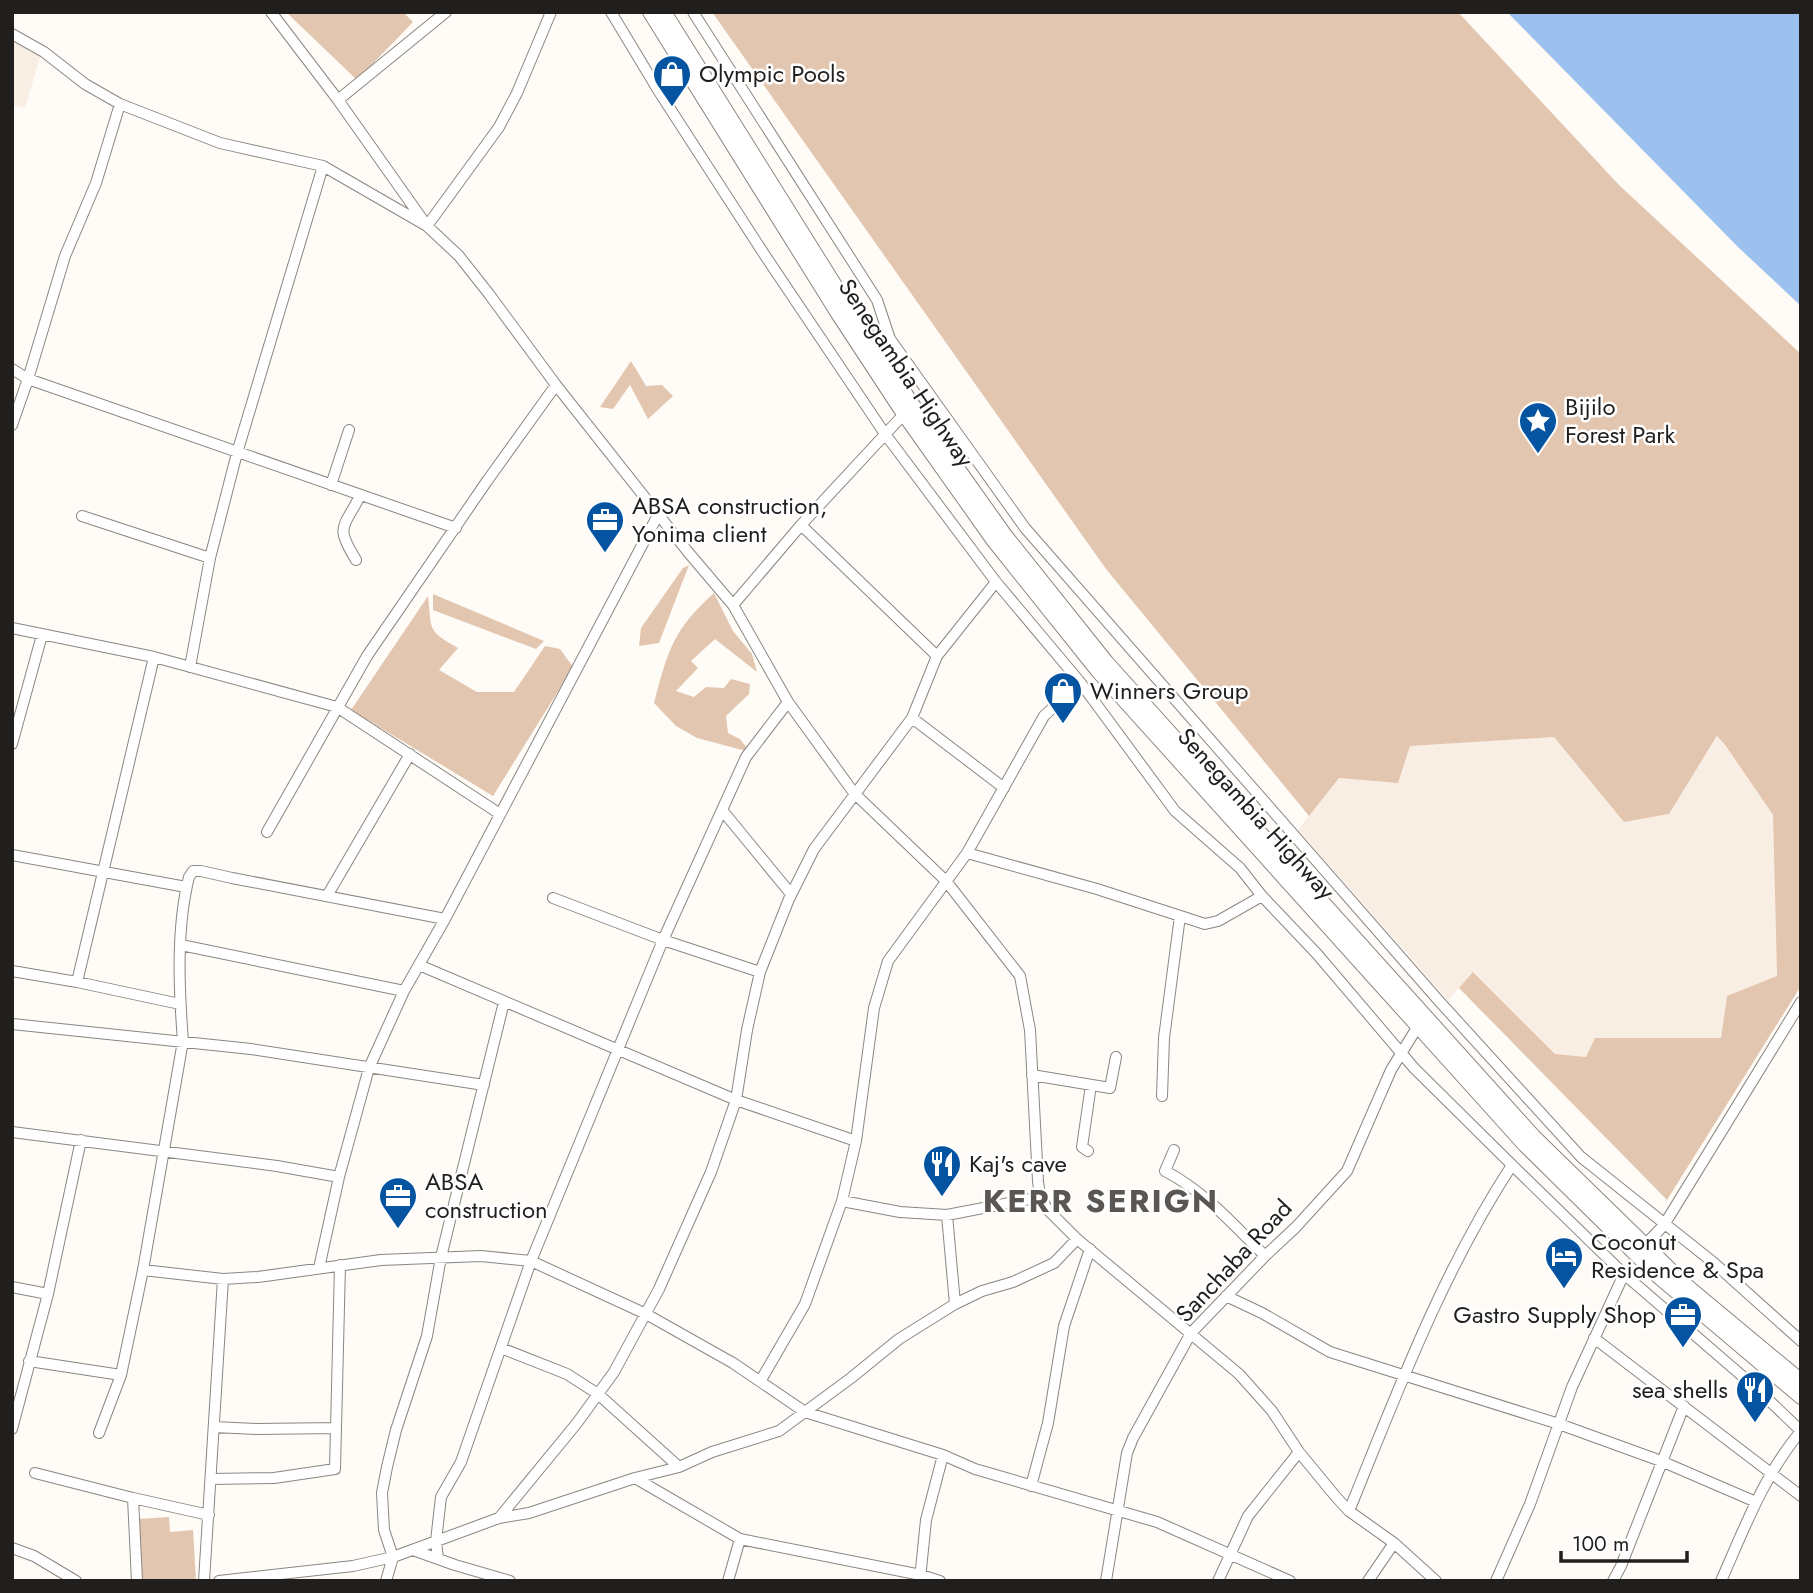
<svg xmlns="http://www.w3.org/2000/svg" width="1813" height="1593" font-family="Jost,sans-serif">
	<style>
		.built { fill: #f9eee4 }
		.green { fill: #e3c6af }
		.water { fill: #9dc1ee }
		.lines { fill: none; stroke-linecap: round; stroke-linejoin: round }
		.minor-casing { stroke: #8b8682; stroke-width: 12 }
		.major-casing { stroke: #8b8682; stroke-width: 16 }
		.minor { stroke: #fff; stroke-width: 10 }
		.major { stroke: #fff; stroke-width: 14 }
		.labels { text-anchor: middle; stroke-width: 5; stroke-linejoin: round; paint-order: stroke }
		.poi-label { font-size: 24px; fill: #211f1d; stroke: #fff; text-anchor: start }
		.street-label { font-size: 24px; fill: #211f1d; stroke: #fff }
		.district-label { font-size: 32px; font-weight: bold; letter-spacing: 2px; fill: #5a5653; stroke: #fff }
	</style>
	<rect width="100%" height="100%" fill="#fffbf7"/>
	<path class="built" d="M12 35 41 54 25 108 12 105Z
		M1718 736 1773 815 1777 976 1727 996 1721 1038H1595L1587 1058 1555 1054 1474 972 1448 1000 1298 830 1339 778 1410 746 1554 737 1624 822 1669 814Z"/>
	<path class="green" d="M286 12H403L413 22 357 80Z
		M712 12H1458L1619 185 1801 354V986L1667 1200 1459 988 1473 972 1555 1054 1586 1057 1595 1038H1721L1727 996 1777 976 1773 815 1725 745 1717 736 1669 814 1624 822 1554 737 1410 746 1398 783 1339 778 1309 816 1106 569Z
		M631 361 646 386 662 385 673 396 648 419 630 385 613 409 600 407Z
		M689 565 659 643 639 646 641 628 683 568Z
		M714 593 733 631 752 654 757 672 715 639 691 661 698 668 676 691 694 697 706 687 724 688 731 679 750 684 749 694 726 716 728 733 740 739 750 752 697 738 676 726 654 703C668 650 673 630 714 593Z
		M433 594 544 641 536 649 433 610Z
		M428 596C432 630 426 630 458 648L439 670 477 692H514L545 646 560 649 573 667 493 796 351 710Z
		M169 1517 170 1532 193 1530 196 1581H134L138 1519Z"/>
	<path class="water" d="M1507 12H1801V306L1738 247Z"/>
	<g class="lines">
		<defs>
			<path id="minor" d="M271 12 338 100 427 226 459 256 489 294 556 385 688 552 733 605 788 702 854 793 946 881 1020 976 1030 1030 1038 1181 1040 1197 1048 1210 1077 1239 1239 1374 1272 1411 1299 1452 1336 1497 1349 1511 1394 1543 1436 1581
				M611 12 658 90 764 254 885 434 996 582 1080 682 1175 811 1240 868 1262 896 1317 954 1414 1068 1512 1165 1624 1274 1755 1387 1801 1431
				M693 12 877 300 890 339 1025 528 1439 1001 1581 1157 1714 1263 1801 1341
				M12 34 44 52 85 84 120 104 220 143 323 166 427 226 499 127 517 93 551 12
				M338 100 446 12
				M12 369 28 379 65 256 96 183 120 104
				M12 425 28 379 456 528
				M331 485 349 430
				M82 516 210 558
				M801 525 937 656
				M356 560C335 526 343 529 360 496
				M733 605 801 525 904 414
				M12 628 154 657 77 982
				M154 657 337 707 500 814
				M190 667 210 558 237 453 323 166
				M912 718 1004 788
				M12 744 42 635
				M722 810 791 894
				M267 832 367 656 487 481 556 385
				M967 853 1097 889 1205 924 1218 921 1262 896
				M12 855 186 887
				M327 896 410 754
				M553 898 663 940 760 972
				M181 945 404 991
				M419 965 736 1100 856 1141
				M12 971 77 982 180 1004
				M12 1024 251 1049 484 1085
				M1032 1075 1110 1088 1116 1057
				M1162 1096 1164 1038 1180 916
				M12 1132 277 1166 339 1177
				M1174 1150 1165 1171C1204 1191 1234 1225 1265 1256
				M1088 1151 1082 1147 1091 1085
				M842 1201 900 1212 947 1215 1040 1197
				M947 1215 955 1304
				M1644 1246 1664 1225 1801 1002
				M319 1268 339 1177 369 1068 404 991 445 919 659 513
				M143 1270 223 1279 258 1277 381 1260 481 1256 531 1261 646 1314 733 1363 805 1412 943 1455 975 1469 1157 1522 1290 1581
				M12 1287 48 1294
				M1226 1296 1262 1313 1330 1352 1559 1424 1661 1461 1756 1502
				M1594 1338 1801 1496
				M501 1348 567 1374 598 1394 679 1467
				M29 1361 121 1375
				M761 1380 805 1304 842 1201 856 1141 874 1008 888 961 967 853 1044 716 1080 682
				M214 1427 257 1429 336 1428
				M12 1429 48 1294 81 1140
				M99 1433 121 1375 143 1270 183 1041C179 990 176 928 189 877L193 871H201L232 878 445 919
				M35 1473 133 1498 137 1581
				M635 1478 740 1539 921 1575 940 1581
				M211 1479 274 1478 335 1469 340 1265
				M1031 1486 1048 1423 1064 1326 1090 1249
				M133 1498 209 1515
				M1349 1511C1397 1393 1442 1272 1512 1165
				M499 1518 577 1423 614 1372 659 1289 711 1172 736 1100 747 1030 760 972 789 899 814 849 912 718 937 656 996 582
				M12 1548 34 1556 76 1581
				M413 1550 455 1565 510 1581
				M438 1559 436 1541 441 1497 461 1462 531 1261 663 940 746 757 788 702
				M920 1579 926 1520 943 1455
				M204 1581 223 1279
				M219 1581 353 1566 393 1557 499 1518 529 1513 635 1478 679 1467 712 1452 779 1431 851 1378 899 1339 955 1304 982 1291 1013 1282 1054 1263 1077 1239
				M386 1581 393 1557 384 1530 382 1493 387 1467 396 1430 427 1336 441 1257 504 1002
				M728 1581 740 1539
				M1106 1581 1127 1453 1133 1438 1191 1333 1265 1256 1296 1227 1347 1171 1391 1070 1418 1026
				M1218 1581 1248 1516 1299 1452
				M1368 1581 1394 1543
				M1496 1581 1530 1504 1572 1387 1624 1274
				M1613 1581 1621 1566 1684 1406
				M1721 1581C1744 1529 1764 1475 1801 1431"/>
			<path id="major" d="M650 12 839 315 904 414 994 541 1098 671 1525 1145 1659 1277 1801 1397
				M664 12 849 308 914 407 1004 534 1107 663 1534 1137 1689 1288 1801 1381"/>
		</defs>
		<use href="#minor" class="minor-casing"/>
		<use href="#major" class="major-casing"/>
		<use href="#minor" class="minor"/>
		<use href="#major" class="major"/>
	</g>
	<defs>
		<symbol id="shop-pin" viewBox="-11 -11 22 30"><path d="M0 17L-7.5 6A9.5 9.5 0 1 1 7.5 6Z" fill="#0454a2" stroke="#fff"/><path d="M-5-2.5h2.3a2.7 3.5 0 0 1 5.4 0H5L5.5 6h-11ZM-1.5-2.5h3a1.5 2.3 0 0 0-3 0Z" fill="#fff"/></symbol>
		<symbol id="sight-pin" viewBox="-11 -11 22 30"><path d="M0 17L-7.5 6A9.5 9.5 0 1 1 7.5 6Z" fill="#0454a2" stroke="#fff"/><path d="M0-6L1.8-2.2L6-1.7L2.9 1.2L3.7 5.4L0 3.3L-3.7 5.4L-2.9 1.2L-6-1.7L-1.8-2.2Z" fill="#fff"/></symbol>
		<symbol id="office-pin" viewBox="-11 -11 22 30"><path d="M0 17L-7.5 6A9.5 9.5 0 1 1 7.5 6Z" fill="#0454a2" stroke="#fff"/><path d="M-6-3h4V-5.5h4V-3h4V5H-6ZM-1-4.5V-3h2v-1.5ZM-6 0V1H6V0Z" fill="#fff"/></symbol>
		<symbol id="restaurant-pin" viewBox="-11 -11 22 30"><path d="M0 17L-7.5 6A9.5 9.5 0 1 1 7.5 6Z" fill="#0454a2" stroke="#fff"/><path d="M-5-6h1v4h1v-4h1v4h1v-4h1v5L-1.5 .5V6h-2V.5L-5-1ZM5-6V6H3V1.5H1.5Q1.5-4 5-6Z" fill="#fff"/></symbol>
		<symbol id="hotel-pin" viewBox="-11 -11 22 30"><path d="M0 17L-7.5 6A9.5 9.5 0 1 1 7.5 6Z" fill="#0454a2" stroke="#fff"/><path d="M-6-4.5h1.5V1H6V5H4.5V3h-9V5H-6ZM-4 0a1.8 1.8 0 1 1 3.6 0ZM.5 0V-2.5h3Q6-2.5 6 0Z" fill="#fff"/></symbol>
	</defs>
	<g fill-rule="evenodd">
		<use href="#shop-pin" x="650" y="52" width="44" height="60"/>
		<use href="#sight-pin" x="1516" y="399" width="44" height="60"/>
		<use href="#office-pin" x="583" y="498" width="44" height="60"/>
		<use href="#shop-pin" x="1041" y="669" width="44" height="60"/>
		<use href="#restaurant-pin" x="920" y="1142" width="44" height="60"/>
		<use href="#office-pin" x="376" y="1174" width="44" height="60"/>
		<use href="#hotel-pin" x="1542" y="1234" width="44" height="60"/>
		<use href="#office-pin" x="1661" y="1293" width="44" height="60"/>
		<use href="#restaurant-pin" x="1733" y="1368" width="44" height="60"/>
	</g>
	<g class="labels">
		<g class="poi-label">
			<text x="699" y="82">Olympic Pools</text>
			<text x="1565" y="415">Bijilo<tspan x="1565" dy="28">Forest Park</tspan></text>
			<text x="632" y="514">ABSA construction,<tspan x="632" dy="28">Yonima client</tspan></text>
			<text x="1090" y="699">Winners Group</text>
			<text x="969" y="1172">Kaj's cave</text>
			<text x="425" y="1190">ABSA<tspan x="425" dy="28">construction</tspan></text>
			<text x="1591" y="1250">Coconut<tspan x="1591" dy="28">Residence &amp; Spa</tspan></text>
			<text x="1656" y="1323" text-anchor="end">Gastro Supply Shop</text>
			<text x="1728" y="1398" text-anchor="end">sea shells</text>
		</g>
		<g class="street-label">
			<text transform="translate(906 373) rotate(56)" y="8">Senegambia Highway</text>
			<text transform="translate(1256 814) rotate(48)" y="8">Senegambia Highway</text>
			<text transform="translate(1234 1261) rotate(-47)" y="8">Sanchaba Road</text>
		</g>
		<g class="district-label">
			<text x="1101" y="1212">KERR SERIGN</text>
		</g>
	</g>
	<rect width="1813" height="1593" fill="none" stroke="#211f1d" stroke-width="28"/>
	<path d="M1561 1551v10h126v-10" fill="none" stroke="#211f1d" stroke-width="3.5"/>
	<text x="1572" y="1551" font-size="21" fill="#211f1d" stroke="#ffffff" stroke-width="5" paint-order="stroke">100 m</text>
</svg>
